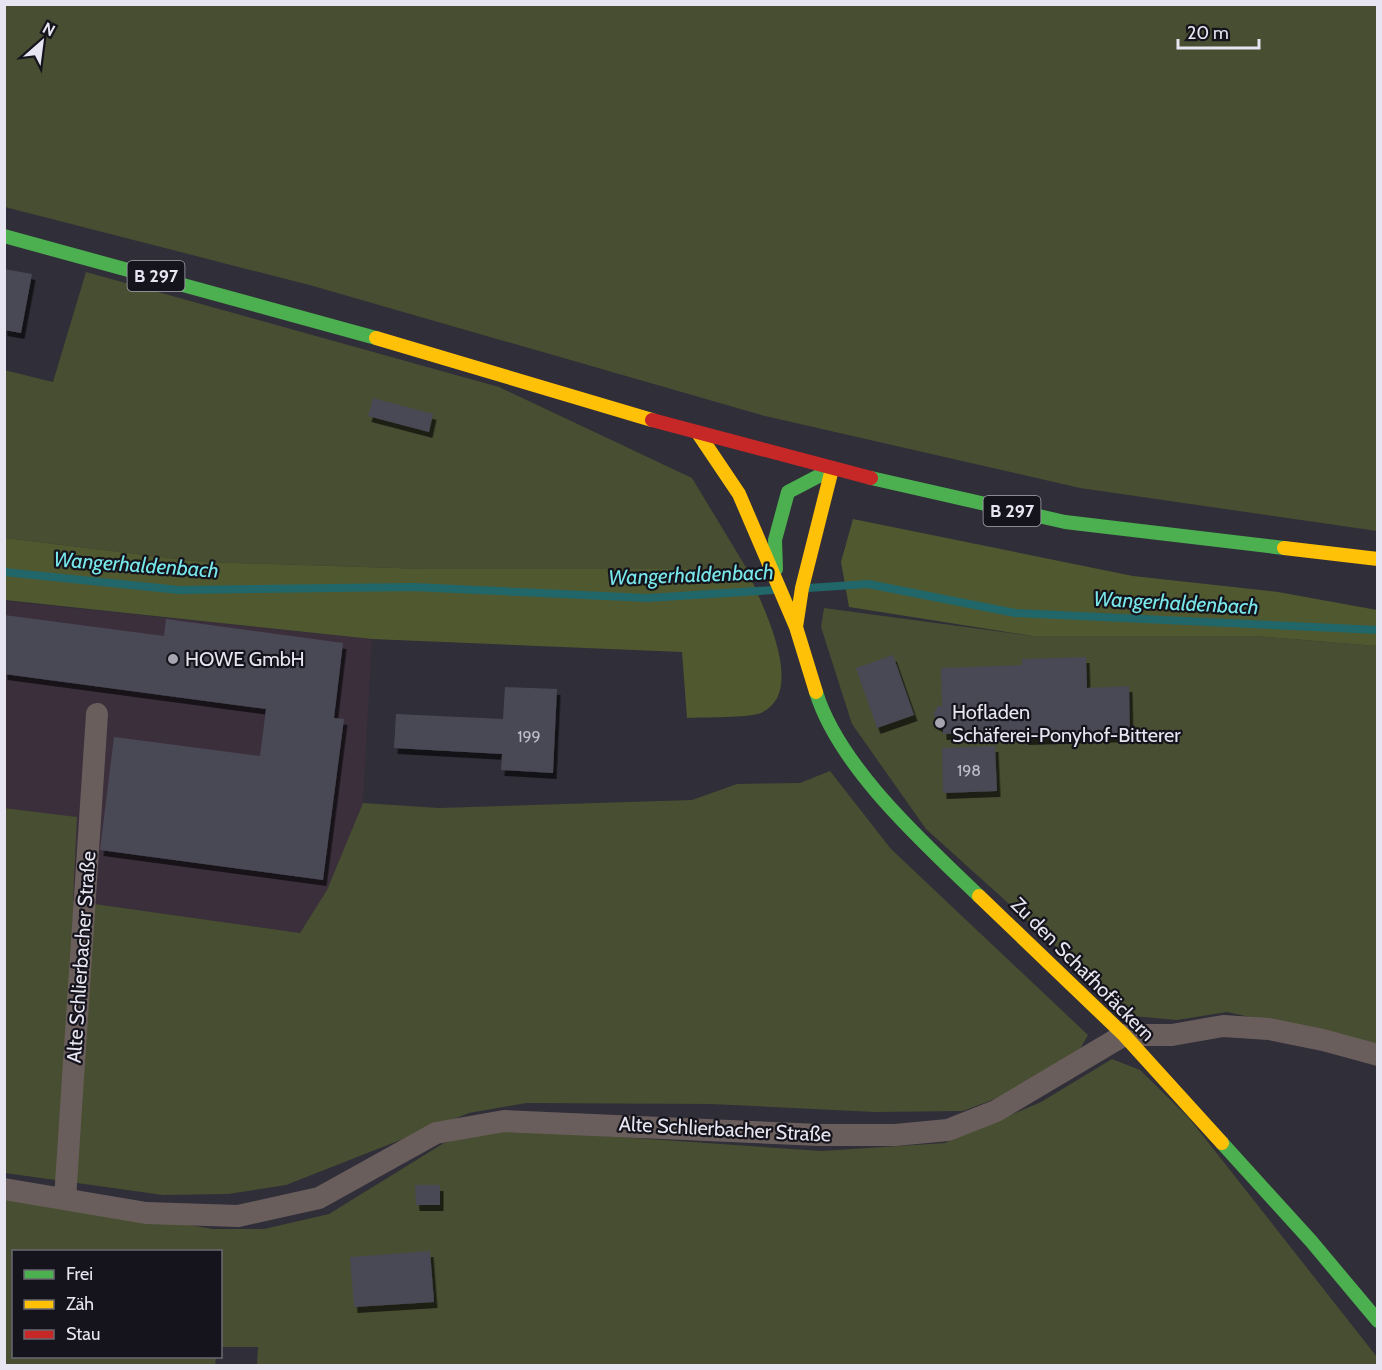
<svg xmlns="http://www.w3.org/2000/svg" width="1382" height="1370" font-family="Cabin,sans-serif">
	<style>
		.industrial { fill: #3b2f3c }
		.green { fill: #484e31 }
		.forest { fill: #50582f }
		.lines { fill: none; stroke-linecap: round; stroke-linejoin: round }
		.stream { stroke: #216669; stroke-width: 8 }
		.building { fill: #4a4855; filter: url(#shadow) }
		.street { stroke: #6a5e5c; stroke-width: 22 }
		.fast { stroke: #4caf50; stroke-width: 14 }
		.slow { stroke: #ffc107; stroke-width: 14 }
		.jam { stroke: #c62828; stroke-width: 14 }
		.poi-dot { fill: #a7a5b0; stroke: #15141c; stroke-width: 2 }
		.labels { text-anchor: middle; stroke-width: 4.5; stroke-linejoin: round; paint-order: stroke }
		.number-label { font-size: 16px; fill: #c0beca }
		.shield { fill: #15141c; stroke: #a8a6b1; stroke-width: 1.5 }
		.shield-label { font-size: 18px; font-weight: bold; fill: #e7e5f1 }
		.poi-label { font-size: 20px; fill: #e7e5f1; stroke: #15141c; text-anchor: start }
		.street-label { font-size: 20px; fill: #e7e5f1; stroke: #15141c }
		.water-label { font-size: 21px; font-style: italic; fill: #79e8eb; stroke: #15141c }
	</style>
	<defs>
		<filter id="shadow"><feDropShadow dx="3.5" dy="6" stdDeviation="0" flood-color="#0009"/></filter>
	</defs>
	<rect width="100%" height="100%" fill="#302e38"/>
	<path class="industrial" d="M5 601 372 639 363 803 327 890 300 933 72 901 77 817 5 808Z"/>
	<path class="green" d="M4 5H1377V531L1080 488 765 416 313 286 5 207Z
		M86 272 499 387 692 478 747 569H427L202 562 5 538 4 370 53 382Z
		M824 608 1033 636H1255L1377 646V1045L1227 1012 1177 1020 1133 1016 926 829 852 724 821 627Z
		M830 771 891 849 1088 1035 1080 1049 1008 1094 963 1111 875 1112 710 1104 526 1103 469 1113 286 1185 228 1194 163 1195 5 1173 4 808 77 817 73 901 300 933 327 890 363 803 439 808 692 800 737 784 800 783Z
		M1112 1059 1140 1070 1189 1118 1377 1357V1365H257L258 1347H221L220 1252H14V1356L216 1357 215 1366 5 1365 4 1193 213 1229H264L329 1214 444 1143 503 1129 821 1151 945 1143 1041 1102Z"/>
	<path class="forest" d="M853 519 1133 576 1278 592 1377 610V646L1255 636H1033L849 607 841 562Z
		M5 538 202 562 427 569H747C760 602 809 691 761 713 749 718 703 717 687 718L682 652 372 639 5 600Z"/>
	<g class="lines">
		<path class="stream" d="M4 572 179 590 413 587 647 598 774 590
			M808 588 868 584 1015 613 1378 630"/>
	</g>
	<path class="building" d="M4 269 32 274 21 333 4 330Z
		M373 398 433 414 429 432 368 416Z
		M4 615 164 636 166 619 343 643 334 718 344 719 323 880 100 850 114 737 260 756 266 709 4 674Z
		M893 655 914 715 877 728 856 668Z
		M1086 657 1087 688 1129 686 1130 736 1025 739V731L943 734V728L935 724 937 718 933 716 938 705 942 707 941 668 1022 665V659Z
		M505 687 557 689 553 773 501 770 502 754 394 748 396 714 503 719Z
		M995 746 997 791 943 793 942 748Z
		M415 1185H440V1205H416Z
		M430 1251 434 1302 354 1307 350 1257Z"/>
	<g class="lines">
		<path class="street" d="M4 1189 146 1213 238 1216 319 1198 436 1133 504 1121 819 1135H895L948 1130 996 1111 1124 1035H1172L1223 1026 1269 1029 1323 1040 1378 1055
			M65 1199 97 714"/>
		<path class="fast" d="M4 236 376 338
			M871 478 1065 522 1284 548
			M776 569 775 540 788 492 832 469
			M816 692C839 767 923 842 979 896
			M1222 1143 1311 1241 1378 1321"/>
		<path class="slow" d="M376 338 652 420
			M698 433 739 494 796 627 816 692
			M1284 548 1378 559
			M796 627 802 588 832 469
			M979 896 1124 1035 1222 1143"/>
		<path class="jam" d="M652 420 871 478"/>
	</g>
	<g class="poi-dot">
		<circle cx="173" cy="659" r="6"/>
		<circle cx="940" cy="723" r="6"/>
	</g>
	<g class="labels">
		<g class="number-label">
			<text x="529" y="742">199</text>
			<text x="969" y="776">198</text>
		</g>
		<g class="shield">
			<rect x="127.5" y="261" width="57" height="30" rx="4.5"/>
			<rect x="983.5" y="496" width="57" height="30" rx="4.5"/>
		</g>
		<g class="shield-label">
			<text x="156" y="282">B 297</text>
			<text x="1012" y="517">B 297</text>
		</g>
		<g class="poi-label">
			<text x="185" y="666">HOWE GmbH</text>
			<text x="952" y="719">Hofladen<tspan x="952" dy="23">Schäferei-Ponyhof-Bitterer</tspan></text>
		</g>
		<g class="street-label">
			<text transform="translate(81 957) rotate(-86)" y="7">Alte Schlierbacher Straße</text>
			<text transform="translate(1083 969) rotate(45)" y="7">Zu den Schafhofäckern</text>
			<text transform="translate(725 1129) rotate(3)" y="7">Alte Schlierbacher Straße</text>
		</g>
		<g class="water-label">
			<text transform="translate(136 565) rotate(4)" y="7">Wangerhaldenbach</text>
			<text transform="translate(691 575) rotate(-2)" y="7">Wangerhaldenbach</text>
			<text transform="translate(1176 603) rotate(3)" y="7">Wangerhaldenbach</text>
		</g>
	</g>
	<rect width="1382" height="1370" fill="none" stroke="#e7e5f1" stroke-width="12"/>
	<rect x="12" y="1250" width="210" height="108" fill="#15141c" stroke="#696871" stroke-width="1.5"/>
	<rect x="24" y="1270" width="30" height="9" fill="#4caf50" stroke="#696871" stroke-width="1.5"/>
	<text x="66" y="1280" font-size="18" fill="#e7e5f1">Frei</text>
	<rect x="24" y="1300" width="30" height="9" fill="#ffc107" stroke="#696871" stroke-width="1.5"/>
	<text x="66" y="1310" font-size="18" fill="#e7e5f1">Zäh</text>
	<rect x="24" y="1330" width="30" height="9" fill="#c62828" stroke="#696871" stroke-width="1.5"/>
	<text x="66" y="1340" font-size="18" fill="#e7e5f1">Stau</text>
	<g transform="translate(42 42) rotate(28)" stroke="#15141c" stroke-width="4.5" paint-order="stroke">
	<path d="M0-4.5L10 22L0 15L-10 22Z" fill="#e7e5f1"/>
	<text y="-9" font-size="16" font-weight="bold" text-anchor="middle" fill="#e7e5f1">N</text>
	</g>
	<path d="M1178 39v9h81v-9" fill="none" stroke="#e7e5f1" stroke-width="3"/>
	<text x="1187" y="39" font-size="18" fill="#e7e5f1" stroke="#15141c" stroke-width="4.5" paint-order="stroke">20 m</text>
</svg>
